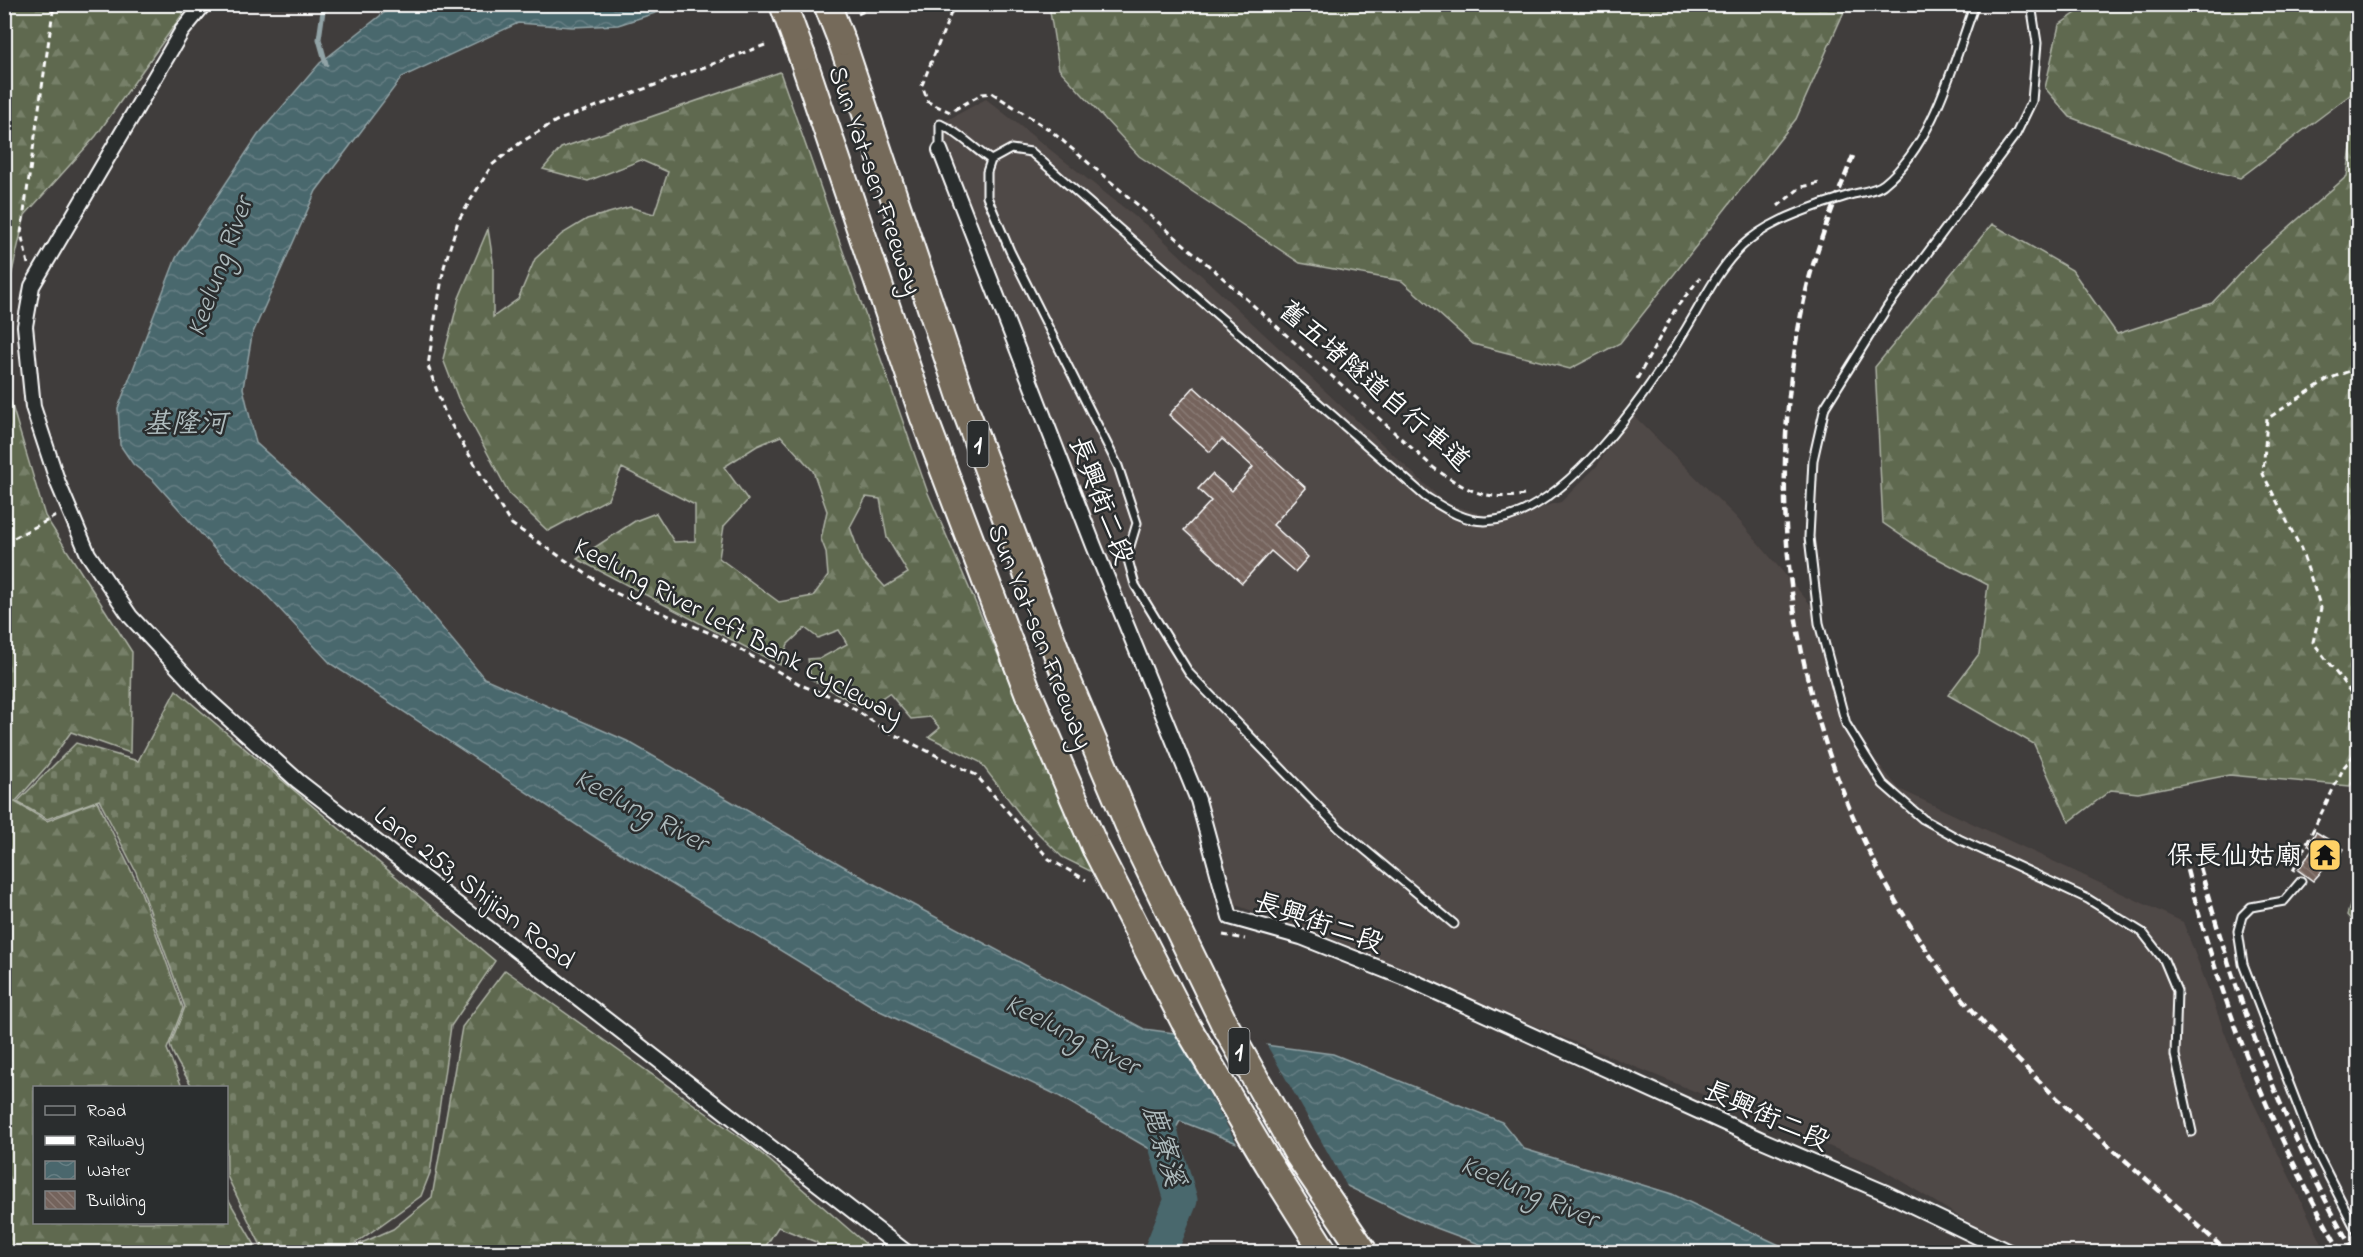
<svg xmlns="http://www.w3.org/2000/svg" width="2363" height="1257" font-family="'Indie Flower','LXGW WenKai TC',sans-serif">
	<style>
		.built { fill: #504846 }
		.forest { fill: url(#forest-firs); stroke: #afb4a7; stroke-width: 1.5; fill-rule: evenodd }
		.cemetery { fill: url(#cemetery-stones); stroke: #afb4a7; stroke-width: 1.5 }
		.water { fill: url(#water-waves); stroke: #92a4a7; stroke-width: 1.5 }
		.pier { fill: #403d3c }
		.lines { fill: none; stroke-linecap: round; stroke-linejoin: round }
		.stream { stroke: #92a4a7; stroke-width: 5 }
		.river { stroke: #4a676d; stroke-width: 33 }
		.building { fill: url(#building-back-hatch); stroke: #fff; stroke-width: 1.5 }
		.lane-casing { stroke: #fff; stroke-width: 11 }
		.street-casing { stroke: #fff; stroke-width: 18 }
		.highway-casing { stroke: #fff; stroke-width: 30 }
		.path { stroke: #fff; stroke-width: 3; stroke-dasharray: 6 4.5; stroke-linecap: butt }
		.lane { stroke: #2a2d2e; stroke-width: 7 }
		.street { stroke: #2a2d2e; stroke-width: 14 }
		.highway { stroke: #746a5a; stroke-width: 26 }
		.rail { stroke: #fff; stroke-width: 4.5; stroke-dasharray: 9 4.5; stroke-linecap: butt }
		.lane-bridge-casing { stroke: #fff; stroke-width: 11; stroke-linecap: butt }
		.highway-bridge-casing { stroke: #fff; stroke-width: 30; stroke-linecap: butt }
		.lane-bridge { stroke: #2a2d2e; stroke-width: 7 }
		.highway-bridge { stroke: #746a5a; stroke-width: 26 }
		.labels { text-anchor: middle; stroke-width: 5; stroke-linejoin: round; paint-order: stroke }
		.shield { fill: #2a2d2e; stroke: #bfc0c0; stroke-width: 1.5 }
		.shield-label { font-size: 26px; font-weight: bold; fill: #fff }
		.street-label { font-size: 27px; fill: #fff; stroke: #2a2d2e }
		.poi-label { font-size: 27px; fill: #fff; stroke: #2a2d2e; text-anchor: end }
		.water-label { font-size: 28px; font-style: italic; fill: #aebbbd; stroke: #2a2d2e }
	</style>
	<defs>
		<pattern id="forest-firs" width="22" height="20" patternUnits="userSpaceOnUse" patternTransform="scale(1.5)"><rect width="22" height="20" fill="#5f694f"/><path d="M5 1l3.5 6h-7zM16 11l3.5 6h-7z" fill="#778069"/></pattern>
		<pattern id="cemetery-stones" width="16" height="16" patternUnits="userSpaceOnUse" patternTransform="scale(1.5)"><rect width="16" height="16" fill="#5f694f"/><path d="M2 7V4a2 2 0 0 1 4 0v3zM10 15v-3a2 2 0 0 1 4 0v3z" fill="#778069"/></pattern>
		<pattern id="water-waves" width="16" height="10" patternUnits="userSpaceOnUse" patternTransform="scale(1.5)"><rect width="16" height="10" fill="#4a676d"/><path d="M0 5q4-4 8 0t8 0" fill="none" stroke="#657e83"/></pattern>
		<pattern id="building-back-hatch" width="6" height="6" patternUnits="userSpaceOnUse" patternTransform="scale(1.5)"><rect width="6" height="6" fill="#74635c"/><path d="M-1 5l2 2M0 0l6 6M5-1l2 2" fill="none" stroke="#897a74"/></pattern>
	</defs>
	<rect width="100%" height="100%" fill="#403d3c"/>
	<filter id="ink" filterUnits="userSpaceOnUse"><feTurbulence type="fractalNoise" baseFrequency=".0167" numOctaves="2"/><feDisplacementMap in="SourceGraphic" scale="12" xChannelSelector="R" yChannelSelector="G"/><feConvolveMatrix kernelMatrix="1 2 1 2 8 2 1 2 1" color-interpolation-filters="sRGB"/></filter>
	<g filter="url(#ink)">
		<path class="built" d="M986 99 1156 233 1445 503 1484 515 1525 511 1561 502 1597 466 1631 413 1736 517 1822 618 1842 719 1899 789 2183 922 2243 1081 2326 1252H2017L1875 1165 1477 1002 1345 944 1233 904 1200 788 932 153 940 124Z"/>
		<path class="forest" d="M5 4 189 5 96 136 25 215 5 303Z
			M2089 4 2358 5V89L2240 178 2203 168 2070 117 2045 88 2059 25Z
			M1049 5H1847L1796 119 1620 343 1570 369 1473 344 1402 281 1300 263 1139 156 1059 69Z
			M780 72 928 493 1092 872 1062 857 1022 817 980 762 929 737 940 728 930 717 911 719 889 693 865 709 811 679 808 659 821 658 847 644 839 630 818 638 805 628 788 644 780 665 577 559 635 521 656 513 674 542 695 541V505L622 468 608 499 548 531 510 495 458 398 443 359 459 298 488 229 493 261V317L518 299 535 259 562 234 587 219 630 207 654 214 668 172 641 160 588 181 543 169 561 148ZM781 436 813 471 827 511 821 539 826 552 828 576 813 596 779 602 719 558 724 526 748 500 724 467 757 446ZM866 497 880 499 887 538 908 573 885 587 862 561 850 527Z
			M2358 98V774L2350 786 2229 775 2138 793 2111 790 2069 822 2034 744 1948 695 1979 654 1988 585 1927 553 1883 523 1875 367 1992 224 2072 270 2117 334 2212 303 2257 255 2347 176Z
			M4 379 45 516 132 652 130 753 71 732 47 766 15 802 47 821 97 801 140 889 183 1008 167 1049 182 1087 34 1088V1222H226L227 1197 259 1252H5Z
			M2358 881V928L2347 915Z
			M505 970 754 1147 875 1252H826L816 1242 778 1227 762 1252H341L393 1229 432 1197 462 1027Z"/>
		<path class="cemetery" d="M176 690 495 961 451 1026 430 1173 421 1196 353 1245 322 1252H264L227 1176 226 1088 192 1087C186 1074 173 1059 170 1045L185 1007 136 872 99 800 47 819 17 802 76 743 138 761Z"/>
		<path class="water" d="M394 5H680L618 25 572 27 518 23 402 77 316 191 252 335 243 388 256 443 344 522 409 588 484 678 627 741 876 885 1144 1029 1333 1054 1502 1122 1524 1149 1672 1194 1794 1252H1501L1423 1223 1341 1183 1180 1121 1160 1155 1059 1096 880 1011 598 839 331 664 261 589 218 553 154 481 133 464 120 445 118 408 176 258 258 135 320 63Z"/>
		<path class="pier" d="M1173 1030 1265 1042 1349 1190 1239 1147Z"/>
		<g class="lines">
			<path class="stream" d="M324 4 319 39 326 64"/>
			<path class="river" d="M1153 1104 1181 1200 1160 1252"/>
		</g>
		<path class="building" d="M1194 387 1306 488 1273 525 1308 557 1295 572 1271 551 1242 583 1184 530 1211 501 1198 489 1212 474 1232 491 1253 467 1222 439 1210 452 1169 415Z
			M2316 832 2344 849 2336 863 2332 860 2313 881 2298 870 2313 849 2308 845Z"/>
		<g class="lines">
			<defs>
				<path id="lane" d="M2031 4 2037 43 2032 101 2016 134 1888 306 1825 407 1813 460 1809 537 1819 623 1846 724 1883 784 1923 819 1961 840 2088 899 2143 933 2164 960 2177 991 2175 1055 2192 1132
					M940 150V124C960 133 973 148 991 160
					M1850 195C1860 192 1876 191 1884 184 1933 145 1954 61 1975 4
					M2301 881 2284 901 2251 907 2242 916 2238 931 2243 964 2312 1143 2358 1234
					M1454 924 1339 828 1189 673 1135 585 1127 556 1137 523 1118 466 1010 251 987 197V172L991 160 1011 149 1031 152 1426 497C1444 508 1463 521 1485 521 1564 519 1649 390 1686 329 1704 300 1717 270 1742 246 1764 225 1794 214 1822 204"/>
				<path id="street" d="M204 4 182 31 32 286 25 326 33 407 58 483 88 554 130 616 208 700 298 781 906 1252
					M940 150 1094 546 1198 800 1230 917 1301 937 1412 981 1762 1140 1886 1193 2009 1252"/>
				<path id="highway" d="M842 42 964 406 1066 677 1134 838
					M802 56 924 418 1028 692 1095 847"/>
			</defs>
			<use href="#lane" class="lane-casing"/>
			<use href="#street" class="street-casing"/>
			<use href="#highway" class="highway-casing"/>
			<path class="path" d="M948 4 953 8 922 85 928 102 950 112 982 94 992 93 1050 130 1214 270 1434 468C1466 490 1484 501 1524 495
				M858 14 879 4
				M765 45 556 121 520 143 492 165 458 221 444 267 435 319 428 366 446 416 510 523 613 592 717 636 803 686 841 700 885 730 976 775 1049 859 1086 880
				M1778 206 1801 187 1820 183
				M28 264 21 233 54 4
				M2358 368 2328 379 2267 419 2263 474 2301 549 2321 608 2313 642 2358 702
				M1637 379 1676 308 1700 278
				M4 539 10 540 56 516
				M2293 871 2344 767 2358 750
				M1223 935 1245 939"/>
			<use href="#lane" class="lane"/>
			<use href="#street" class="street"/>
			<use href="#highway" class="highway"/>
			<path class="rail" d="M1853 156C1836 199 1818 242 1807 287 1747 544 1809 829 1987 1027 2061 1109 2147 1177 2227 1252
				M2200 867C2237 1001 2284 1131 2354 1252
				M2187 870C2221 1003 2272 1134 2341 1252"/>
			<defs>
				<path id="lane-bridge" d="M1822 204 1850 195"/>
				<path id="highway-bridge" d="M783 4 802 56
					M827 4 842 42
					M1134 838 1224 1023 1299 1156 1364 1252
					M1095 847 1184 1021 1268 1163 1324 1252"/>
			</defs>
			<use href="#lane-bridge" class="lane-bridge-casing"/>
			<use href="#highway-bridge" class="highway-bridge-casing"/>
			<use href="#lane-bridge" class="lane-bridge"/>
			<use href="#highway-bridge" class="highway-bridge"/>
		</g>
	</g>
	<defs>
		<symbol id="temple-square" viewBox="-11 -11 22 22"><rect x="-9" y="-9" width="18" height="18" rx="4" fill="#ffd166" stroke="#2a2d2e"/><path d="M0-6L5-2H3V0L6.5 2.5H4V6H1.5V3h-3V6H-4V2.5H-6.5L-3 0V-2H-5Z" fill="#111"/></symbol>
	</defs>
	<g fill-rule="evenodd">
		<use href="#temple-square" x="2306" y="836" width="38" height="38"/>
	</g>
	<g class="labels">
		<g class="shield">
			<rect x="967.5" y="421" width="21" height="46" rx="4.5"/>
			<rect x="1228.5" y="1028" width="21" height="46" rx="4.5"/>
		</g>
		<g class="shield-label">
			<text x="978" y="453">1</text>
			<text x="1239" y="1060">1</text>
		</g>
		<g class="street-label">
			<text transform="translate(876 180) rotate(71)" y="9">Sun Yat-sen Freeway</text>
			<text transform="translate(1375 385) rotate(41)" y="9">舊五堵隧道自行車道</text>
			<text transform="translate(1102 500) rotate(69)" y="9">長興街二段</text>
			<text transform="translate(739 630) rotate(28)" y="9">Keelung River Left Bank Cycleway</text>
			<text transform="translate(1041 636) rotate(68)" y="9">Sun Yat-sen Freeway</text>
			<text transform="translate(475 887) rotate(38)" y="9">Lane 253, Shijian Road</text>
			<text transform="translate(1319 922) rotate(19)" y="9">長興街二段</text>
			<text transform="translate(1767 1115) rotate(24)" y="9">長興街二段</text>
		</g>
		<g class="poi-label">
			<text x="2302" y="864">保長仙姑廟</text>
		</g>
		<g class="water-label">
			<text transform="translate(218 266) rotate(-70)" y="10">Keelung River</text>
			<text x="185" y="432">基隆河</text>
			<text transform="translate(642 809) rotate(28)" y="10">Keelung River</text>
			<text transform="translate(1073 1033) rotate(27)" y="10">Keelung River</text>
			<text transform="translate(1165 1145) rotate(73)" y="10">鹿寮溪</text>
			<text transform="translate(1530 1190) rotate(23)" y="10">Keelung River</text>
		</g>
	</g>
	<rect width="2363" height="1257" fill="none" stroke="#2a2d2e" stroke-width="24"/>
	<rect x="12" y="12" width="2339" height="1233" fill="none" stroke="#fff" stroke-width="2" filter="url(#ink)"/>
	<rect x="33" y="1086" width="195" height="138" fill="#2a2d2e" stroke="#7f8182" stroke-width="1.5"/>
	<rect x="45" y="1106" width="30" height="9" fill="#2a2d2e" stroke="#7f8182" stroke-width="1.5"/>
	<text x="87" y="1116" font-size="18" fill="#ffffff">Road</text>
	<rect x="45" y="1136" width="30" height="9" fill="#ffffff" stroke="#7f8182" stroke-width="1.5"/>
	<text x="87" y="1146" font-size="18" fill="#ffffff">Railway</text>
	<rect x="45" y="1161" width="30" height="18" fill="url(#water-waves)" stroke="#7f8182" stroke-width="1.5"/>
	<text x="87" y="1176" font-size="18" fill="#ffffff">Water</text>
	<rect x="45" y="1191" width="30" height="18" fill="url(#building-back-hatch)" stroke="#7f8182" stroke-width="1.5"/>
	<text x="87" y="1206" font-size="18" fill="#ffffff">Building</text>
</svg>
